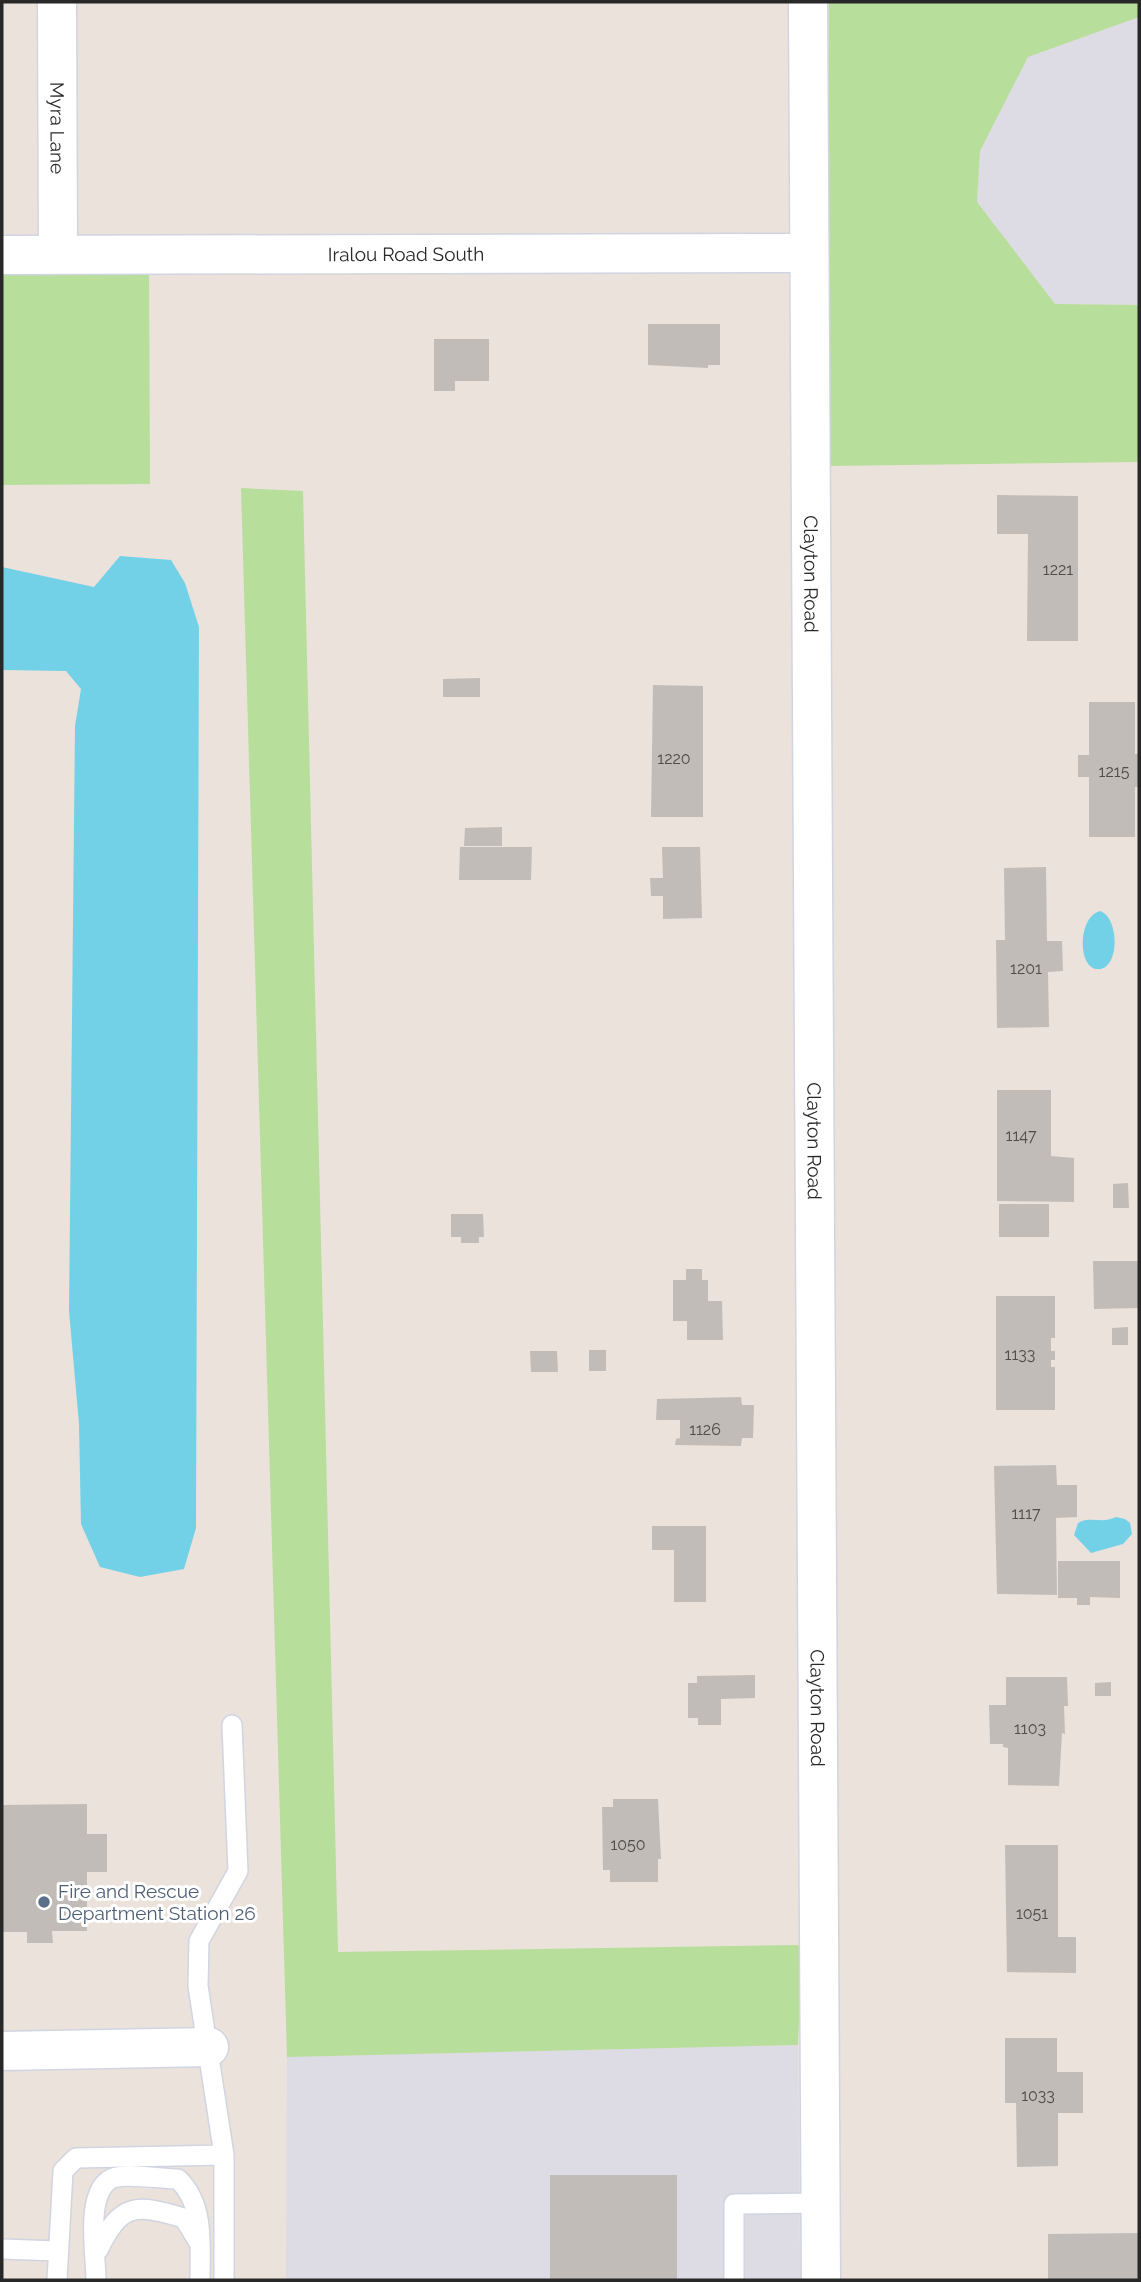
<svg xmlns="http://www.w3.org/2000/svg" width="1141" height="2282" font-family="Raleway,sans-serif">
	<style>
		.industrial { fill: #dddbe3 }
		.green { fill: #b7de9a }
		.water { fill: #73d1e7 }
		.building { fill: #c2bcb8 }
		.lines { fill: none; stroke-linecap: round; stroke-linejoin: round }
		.lane-casing { stroke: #d0d5e1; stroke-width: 22 }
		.street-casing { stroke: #d0d5e1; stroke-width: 41 }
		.lane { stroke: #fff; stroke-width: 19 }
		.street { stroke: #fff; stroke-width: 38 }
		.service-dot { fill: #5c6f8a; stroke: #fff; stroke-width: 2.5 }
		.labels { text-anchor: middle; stroke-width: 6; stroke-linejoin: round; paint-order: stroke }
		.number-label { font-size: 16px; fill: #4e4d4c }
		.street-label { font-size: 19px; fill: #282828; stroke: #fff }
		.service-label { font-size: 19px; fill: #4e5e75; stroke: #fff; text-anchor: start }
	</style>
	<rect width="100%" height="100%" fill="#eae2db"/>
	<path class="industrial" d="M1139 17V305L1055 304 977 202 980 151 1028 57Z
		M798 2045 800 2280H286L287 2057Z"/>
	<path class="green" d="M829 2H1139V17L1028 57 980 151 977 202 1055 304 1139 305V462L827 466Z
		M149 271 150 484 2 485V273Z
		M241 488 303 491 338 1952 802 1945 798 2045 287 2057Z"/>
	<path class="water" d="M120 556 171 560 185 583 199 627 196 1528 184 1569 140 1577 100 1567 81 1524 79 1424 69 1311 75 726 81 689 66 671 2 670V567L94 587Z
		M1100 911C1119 917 1120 966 1100 969 1077 972 1077 917 1100 911Z
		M1116 1517 1125 1519 1130 1523 1132 1534 1123 1544 1091 1553 1074 1535 1078 1523C1090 1516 1103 1524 1116 1517Z"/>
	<path class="building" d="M648 324H720V365H708V368L648 365Z
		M434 339H489V381H455V391H434Z
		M997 495 1078 496V641H1027L1028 534H997Z
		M480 678V697H443V679Z
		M653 685 703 686V817H651Z
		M1089 702H1135V754H1139V787H1135V837H1089V777H1078V755H1089Z
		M502 827V846H464L465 828Z
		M460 847H532L531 880H459Z
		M662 847H700L702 918 663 919V896H651L650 878H663Z
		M1046 867 1047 941H1062L1063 971 1048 972 1049 1027 997 1028 996 940H1005L1004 868Z
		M997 1090H1051V1156L1074 1158V1202L997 1201Z
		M1128 1183 1129 1208H1113V1184Z
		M999 1204H1049V1237H999Z
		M451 1214H483L484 1237H479V1243H461V1237H451Z
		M1093 1261H1138V1308L1094 1309Z
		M686 1269H702V1280H708V1301H722L723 1340H687V1321H673V1280H686Z
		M996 1296H1055V1338H1051V1351H1055V1360H1051V1367H1055V1410H996Z
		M1128 1327V1345H1112V1328Z
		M589 1350H606V1371H589Z
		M530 1351H557L558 1372H531Z
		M741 1397 742 1405H754L753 1438H742L741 1446 675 1445 676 1439 680 1438V1420H656L657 1399Z
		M1056 1465 1057 1485H1077V1517L1056 1518 1057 1595 997 1594 994 1466Z
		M652 1526H706V1602H674V1550H652Z
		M1058 1561H1120V1598L1090 1597V1605H1077V1598H1058Z
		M755 1675V1698L721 1699V1725H698V1718H688V1683H697V1676Z
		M1006 1677H1067L1068 1706H1064L1065 1734 1062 1733 1059 1786 1008 1785V1748L1003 1747V1744H990L989 1705H1006Z
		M1111 1682V1696H1095V1683Z
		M613 1799H658L661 1859H658V1882H610V1870H603L602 1807H613Z
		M87 1804V1834H107V1872H87V1931H52L53 1943H27V1932H2V1805Z
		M1005 1845H1058V1937H1076V1973L1007 1972Z
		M1005 2038H1057V2072H1083V2113H1058V2166L1017 2167 1016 2103H1005Z
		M550 2175H677V2280H550Z
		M1139 2233V2280H1048V2234Z"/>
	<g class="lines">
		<defs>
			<path id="lane" d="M224 2155 198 1986 199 1941 238 1871 232 1725
				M2 2249 57 2251
				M98 2250C121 2202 136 2204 184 2218L198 2241
				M57 2280 63 2171 76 2158 224 2155V2280
				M96 2280C96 2254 84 2190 113 2178 126 2173 163 2179 178 2179 205 2205 200 2245 200 2280
				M734 2280V2204L821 2203"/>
			<g id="street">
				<path id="s1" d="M57 2 58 254"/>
				<path id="s2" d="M808 2 821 2280"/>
				<path id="s3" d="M2 255 809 253"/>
				<path d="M2 2051 209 2047"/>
			</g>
		</defs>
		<use href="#lane" class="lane-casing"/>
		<use href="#street" class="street-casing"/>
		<use href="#lane" class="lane"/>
		<use href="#street" class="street"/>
	</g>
	<circle class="service-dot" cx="44" cy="1902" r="7"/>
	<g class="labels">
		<g class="number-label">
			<text x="1058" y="575">1221</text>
			<text x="674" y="764">1220</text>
			<text x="1114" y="777">1215</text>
			<text x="1026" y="974">1201</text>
			<text x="1021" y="1141">1147</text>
			<text x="1020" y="1360">1133</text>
			<text x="705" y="1435">1126</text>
			<text x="1026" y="1519">1117</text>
			<text x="1030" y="1734">1103</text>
			<text x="628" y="1850">1050</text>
			<text x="1032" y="1919">1051</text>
			<text x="1038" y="2101">1033</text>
		</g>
		<g class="street-label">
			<text dy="7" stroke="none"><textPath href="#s1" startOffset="126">Myra Lane</textPath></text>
			<text dy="7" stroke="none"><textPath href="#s3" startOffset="404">Iralou Road South</textPath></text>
			<text dy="7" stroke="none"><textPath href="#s2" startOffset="572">Clayton Road</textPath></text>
			<text dy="7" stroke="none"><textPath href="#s2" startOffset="1139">Clayton Road</textPath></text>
			<text dy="7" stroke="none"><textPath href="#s2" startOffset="1706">Clayton Road</textPath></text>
		</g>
		<g class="service-label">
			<text x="58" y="1898">Fire and Rescue<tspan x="58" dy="22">Department Station 26</tspan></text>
		</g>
	</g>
	<rect width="1141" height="2282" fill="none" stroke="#282828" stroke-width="7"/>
</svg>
